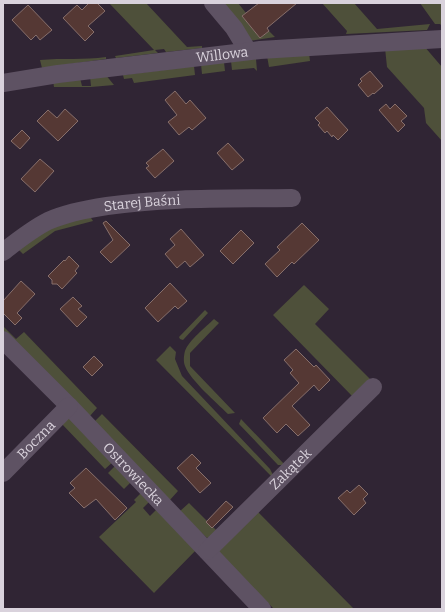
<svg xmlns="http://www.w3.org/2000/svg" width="445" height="612" font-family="Bitter,serif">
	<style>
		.green { fill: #4e503a }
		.building { fill: #553834; stroke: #876f6b }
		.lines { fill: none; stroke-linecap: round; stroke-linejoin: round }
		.minor { stroke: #5e5263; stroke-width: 18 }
		.labels { text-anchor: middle; stroke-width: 4; stroke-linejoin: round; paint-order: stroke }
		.street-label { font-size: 14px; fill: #d9d2dc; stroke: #261b2a }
	</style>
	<rect width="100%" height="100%" fill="#302534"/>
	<path class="green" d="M109 3H146L187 47 202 46V48L166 52 164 49 155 50 158 53 116 58 115 56 154 50Z
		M218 3H238L246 13 242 16 260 38 269 31 275 37 249 41Z
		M322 3H354L377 29 430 24 427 30 346 34 347 31Z
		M420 3H442V26L440 24H435Z
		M424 46 442 67V141L426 123 424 108 387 67 385 48Z
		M309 53 310 61 269 67 267 56Z
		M106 57V59L42 68 40 60C62 58 84 60 106 57Z
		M256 59 257 71 254 68 232 70 231 61Z
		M224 62 225 71 202 74 201 64Z
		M194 66 195 75 134 83 132 78 124 79 123 75Z
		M105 74 114 85 91 87H54L53 81 80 78 82 86H91L90 76Z
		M88 213 93 221 55 231 23 254 17 248 31 237Z
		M304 285 329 309 315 324 371 380 353 397 273 315Z
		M205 310 208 313 183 340 180 339 179 337Z
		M214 319 219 323 190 353V366L235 413 228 414C216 402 191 381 185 366 183 361 184 355 185 351 189 340 206 327 214 319Z
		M4 327 16 339 24 332 97 408 89 417 3 334Z
		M170 346 176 352 175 359 182 376 270 469 273 475 219 532 207 538 179 512 189 503 216 530 247 501 271 476 156 360Z
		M102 414 178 491 169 501 93 423Z
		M68 415 115 460 105 469 60 422Z
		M241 419 285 465H278L239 424Z
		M118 463 132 481 124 489 108 473Z
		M142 492 152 499 143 508 150 516 159 507 198 548 154 593 99 537 136 502 134 500Z
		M258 512 354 609H274L216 551Z"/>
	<path class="building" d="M89 3H97L105 11 88 26 94 32 85 41 63 18 77 5 82 10Z
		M259 3H297L267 28 269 31 260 38 242 16Z
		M28 5 52 30 40 40 36 35 31 40 12 20Z
		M370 71 383 86 374 94 373 93 368 97 358 85 362 81 360 79Z
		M175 91 186 104 190 100 206 118 192 130 189 127 179 135 168 122 177 115 165 100Z
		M386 104 390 109 395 104 407 116 401 121 405 125 398 132 379 110Z
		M327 107 348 130 338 140 333 135 332 137 327 131 325 133 318 125 320 123 315 118Z
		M65 109 78 121 58 141 37 121 48 110 57 118Z
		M22 130 30 138 20 149 11 141Z
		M228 143 244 160 232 170 217 153Z
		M163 149 174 161 155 178 146 168 149 166 146 163Z
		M40 159 54 171 35 192 21 179Z
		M106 221 130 245 111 263 100 252 113 240 103 223Z
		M302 223 319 240 294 264 292 262 277 277 265 264 280 250 277 247Z
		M181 229 204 255 190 267 185 261 177 268 165 254 175 245 170 239Z
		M241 230 254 243 233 264 220 251Z
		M69 256 79 266 75 271 77 273 62 289 57 284H52V280L48 276 64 260 65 261Z
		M21 281 35 294 17 313 22 318 15 325 3 313V301Z
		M170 283 187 301 178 309 175 306 158 322 145 308Z
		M73 297 82 306 78 309 87 317 77 327 60 309Z
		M296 349 314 367 316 365 330 380 319 391 314 385 292 406 310 425 298 436 286 424 277 433 263 418 299 383 290 373 293 370 284 360Z
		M94 356 103 365 92 376 83 367Z
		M192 454 201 463 196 468 211 483 200 493 177 468Z
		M86 468 127 508 115 520 96 499 84 508 69 493 75 488 70 483Z
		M359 485 368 494 363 499 366 503 354 515 338 498 347 490 350 493Z
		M226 501 233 507 212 528 206 522Z"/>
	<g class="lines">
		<g class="minor">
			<path d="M213 3 234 28 248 51"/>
			<path id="s1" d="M3 83 58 74 260 50 442 39"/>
			<path id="s2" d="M3 252C17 241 32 229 48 221 66 213 87 209 107 206 168 197 230 199 292 198"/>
			<path id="s3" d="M3 340 69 406 262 609"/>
			<path id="s4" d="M3 473 69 406"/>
			<path id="s5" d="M207 551 373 387"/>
		</g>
	</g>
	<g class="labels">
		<g class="street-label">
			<text dy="5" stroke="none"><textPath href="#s1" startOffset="221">Willowa</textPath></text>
			<text dy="5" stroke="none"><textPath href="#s2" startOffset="151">Starej Baśni</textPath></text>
			<text dy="5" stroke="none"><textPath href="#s4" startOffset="47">Boczna</textPath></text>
			<text dy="5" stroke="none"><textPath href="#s5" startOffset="117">Zakątek</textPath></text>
			<text dy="5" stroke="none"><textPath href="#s3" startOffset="187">Ostrowiecka</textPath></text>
		</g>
	</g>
	<rect width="445" height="612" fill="none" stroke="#d9d2dc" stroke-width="8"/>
</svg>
